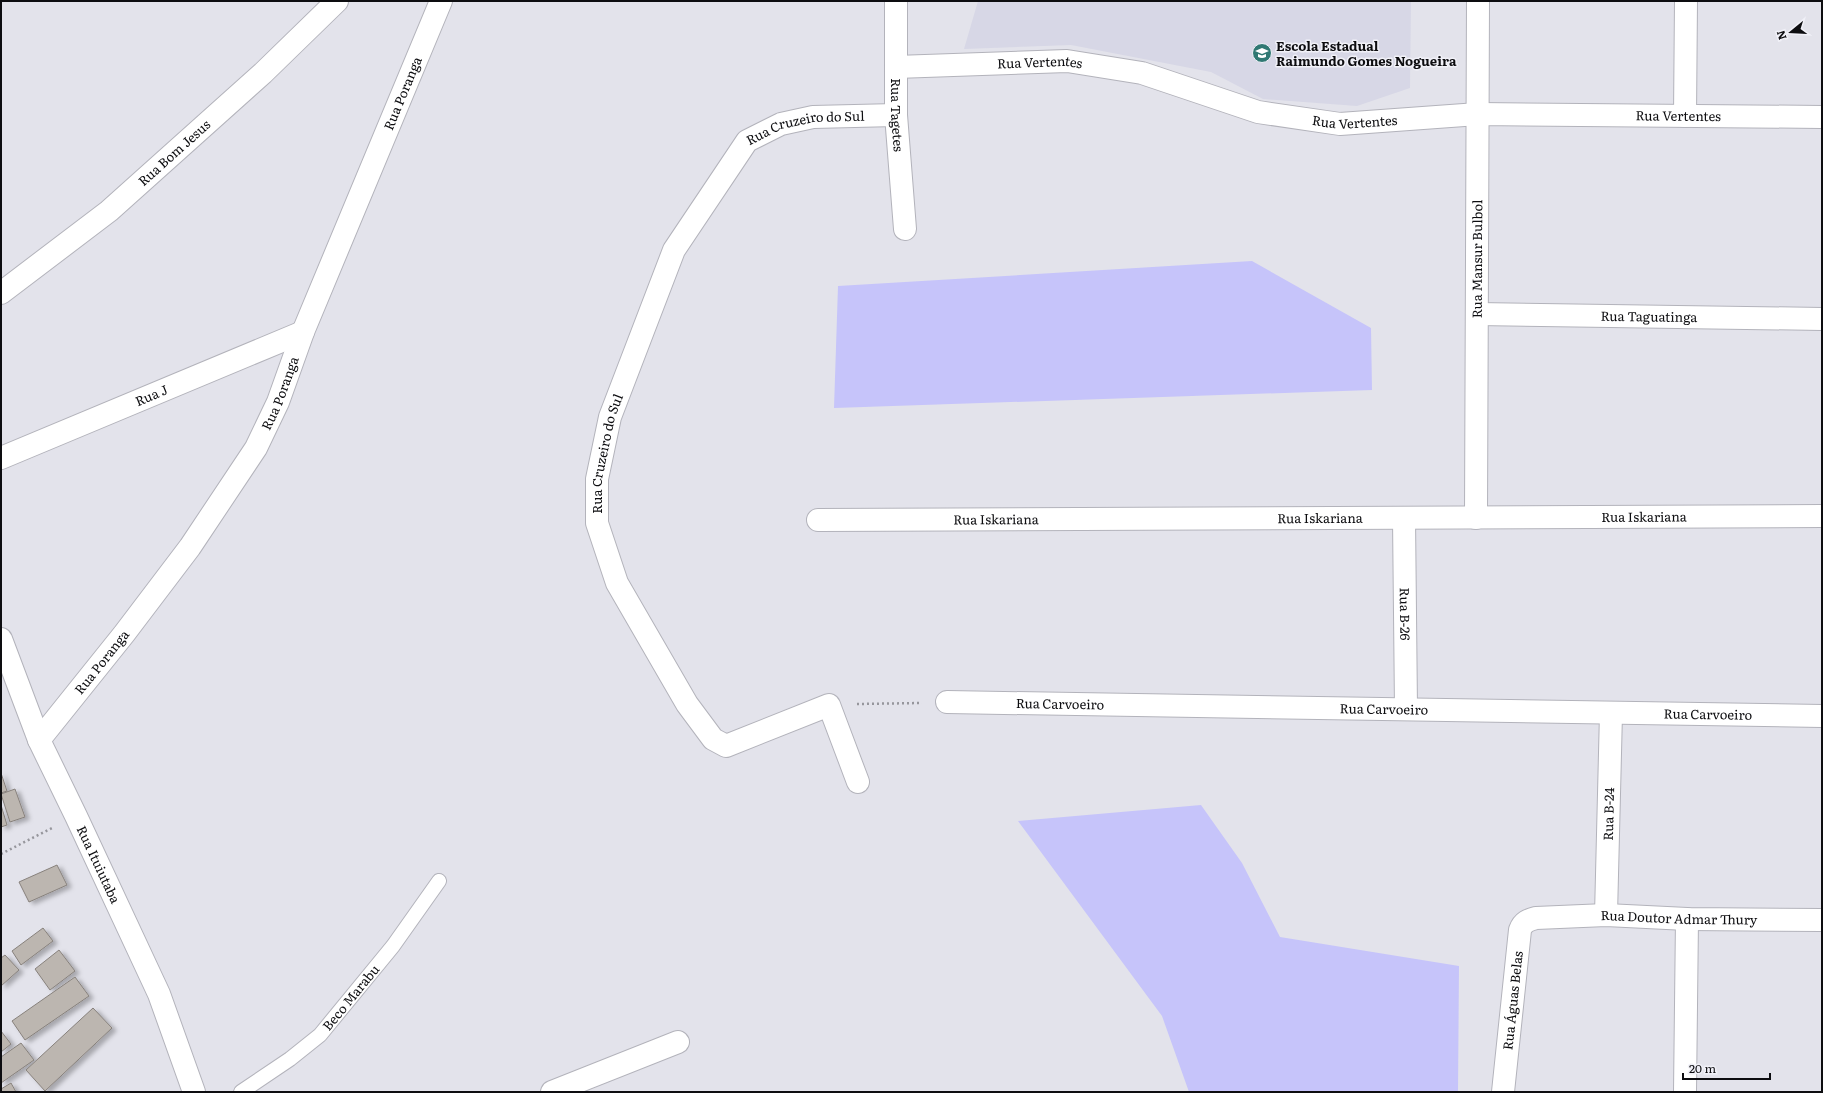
<svg xmlns="http://www.w3.org/2000/svg" width="1823" height="1093" font-family="Literata,serif">
	<style>
		.built { fill: #d7d7e6 }
		.green { fill: #c6c4fa }
		.building { fill: #bcb6b0; stroke: #87817c; filter: url(#shadow) }
		.lines { fill: none; stroke-linecap: round; stroke-linejoin: round }
		.lane-casing { stroke: #b3b3bb; stroke-width: 16 }
		.street-casing { stroke: #b3b3bb; stroke-width: 24 }
		.path { stroke: #96969c; stroke-width: 2.5; stroke-dasharray: 2 3; stroke-linecap: butt }
		.lane { stroke: #fff; stroke-width: 14 }
		.street { stroke: #fff; stroke-width: 22 }
		.labels { text-anchor: middle; stroke-width: 3; stroke-linejoin: round; paint-order: stroke }
		.poi-label { font-size: 13px; font-weight: bold; fill: #0d0d10; stroke: #f1f1f8; text-anchor: start }
		.street-label { font-size: 13px; fill: #0d0d10; stroke: #f1f1f8 }
	</style>
	<defs>
		<filter id="shadow"><feDropShadow dx="4.5" dy="2.5" stdDeviation="2" flood-color="#0004"/></filter>
	</defs>
	<rect width="100%" height="100%" fill="#e3e3eb"/>
	<path class="built" d="M978 1H1411L1410 88 1357 106 1263 99 1211 72 1071 45 964 49Z"/>
	<path class="green" d="M1252 261 1371 328 1372 390 834 408 838 286Z
		M1201 805 1242 863 1280 937 1459 966 1458 1092H1189L1162 1016 1018 821Z"/>
	<path class="building" d="M1 773 7 791 1 793Z
		M15 789 25 817 10 822 1 794Z
		M1 805 7 825 1 827Z
		M57 865 67 885 29 902 19 882Z
		M43 928 53 941 21 965 12 951Z
		M59 950 75 971 50 990 35 969Z
		M5 955 19 970 1 986V958Z
		M75 977 89 996 25 1040 12 1021Z
		M93 1008 112 1028 45 1091 26 1070Z
		M1 1031 11 1044 1 1052Z
		M21 1043 34 1060 1 1083V1057Z
		M11 1083 16 1092H1V1089Z"/>
	<g class="lines">
		<defs>
			<g id="lane">
				<path id="s1" d="M241 1092 290 1059 320 1035 393 946 439 881"/>
			</g>
			<g id="street">
				<path id="s2" d="M896 1V115L905 229"/>
				<path id="s3" d="M896 67 1067 61 1142 73 1258 112 1340 124 1478 114 1822 117"/>
				<path d="M1685 116 1686 1"/>
				<path id="s4" d="M1 293 109 211 263 73 337 1"/>
				<path id="s5" d="M1477 314 1822 319"/>
				<path id="s6" d="M1 458 303 332"/>
				<path id="s7" d="M1404 518 1406 709"/>
				<path id="s8" d="M1476 518 1478 1"/>
				<path id="s9" d="M818 520 1822 516"/>
				<path id="s10" d="M1 639 39 740 76 816 159 994 194 1092"/>
				<path id="s11" d="M947 702 1822 716"/>
				<path id="s12" d="M39 740 124 634 190 547 256 448 278 402 303 332 441 1"/>
				<path id="s13" d="M858 782 829 705 726 746 713 739 687 704 617 583 597 523V479L610 417 674 250 747 141 781 124 813 117 896 115"/>
				<path id="s14" d="M1606 915 1611 713"/>
				<path d="M552 1092 678 1042"/>
				<path id="s15" d="M1503 1092 1520 930C1523 922 1528 920 1536 918L1606 915 1687 919 1822 920"/>
				<path d="M1685 1092 1687 919"/>
			</g>
		</defs>
		<use href="#lane" class="lane-casing"/>
		<use href="#street" class="street-casing"/>
		<path class="path" d="M857 704 922 703
			M1 854 52 828"/>
		<use href="#lane" class="lane"/>
		<use href="#street" class="street"/>
	</g>
	<defs>
		<symbol id="school-disc" viewBox="-11 -11 22 22"><circle r="9.5" fill="#307873" stroke="#f1f1f8"/><path d="M0-5L7-2L0 1L-7-2ZM-4 1L0 2.5L4 1V4Q0 6-4 4Z" fill="#fff"/></symbol>
	</defs>
	<g fill-rule="evenodd">
		<use href="#school-disc" x="1251" y="42" width="22" height="22"/>
	</g>
	<g class="labels">
		<g class="poi-label">
			<text x="1276" y="51">Escola Estadual<tspan x="1276" dy="15">Raimundo Gomes Nogueira</tspan></text>
		</g>
		<g class="street-label">
			<text dy="5" stroke="none"><textPath href="#s3" startOffset="144">Rua Vertentes</textPath></text>
			<text dy="5" stroke="none"><textPath href="#s12" startOffset="748">Rua Poranga</textPath></text>
			<text dy="5" stroke="none"><textPath href="#s2" startOffset="114">Rua Tagetes</textPath></text>
			<text dy="5" stroke="none"><textPath href="#s3" startOffset="791">Rua Vertentes</textPath></text>
			<text dy="5" stroke="none"><textPath href="#s3" startOffset="467">Rua Vertentes</textPath></text>
			<text dy="5" stroke="none"><textPath href="#s13" startOffset="933">Rua Cruzeiro do Sul</textPath></text>
			<text dy="5" stroke="none"><textPath href="#s4" startOffset="223">Rua Bom Jesus</textPath></text>
			<text dy="5" stroke="none"><textPath href="#s8" startOffset="259">Rua Mansur Bulbol</textPath></text>
			<text dy="5" stroke="none"><textPath href="#s5" startOffset="172">Rua Taguatinga</textPath></text>
			<text dy="5" stroke="none"><textPath href="#s12" startOffset="424">Rua Poranga</textPath></text>
			<text dy="5" stroke="none"><textPath href="#s6" startOffset="163">Rua J</textPath></text>
			<text dy="5" stroke="none"><textPath href="#s13" startOffset="525">Rua Cruzeiro do Sul</textPath></text>
			<text dy="5" stroke="none"><textPath href="#s9" startOffset="826">Rua Iskariana</textPath></text>
			<text dy="5" stroke="none"><textPath href="#s9" startOffset="502">Rua Iskariana</textPath></text>
			<text dy="5" stroke="none"><textPath href="#s9" startOffset="178">Rua Iskariana</textPath></text>
			<text dy="5" stroke="none"><textPath href="#s7" startOffset="96">Rua B-26</textPath></text>
			<text dy="5" stroke="none"><textPath href="#s12" startOffset="100">Rua Poranga</textPath></text>
			<text dy="5" stroke="none"><textPath href="#s11" startOffset="113">Rua Carvoeiro</textPath></text>
			<text dy="5" stroke="none"><textPath href="#s11" startOffset="437">Rua Carvoeiro</textPath></text>
			<text dy="5" stroke="none"><textPath href="#s11" startOffset="761">Rua Carvoeiro</textPath></text>
			<text dy="5" stroke="none"><textPath href="#s14" startOffset="101">Rua B-24</textPath></text>
			<text dy="5" stroke="none"><textPath href="#s10" startOffset="246">Rua Ituiutaba</textPath></text>
			<text dy="5" stroke="none"><textPath href="#s15" startOffset="327">Rua Doutor Admar Thury</textPath></text>
			<text dy="5" stroke="none"><textPath href="#s1" startOffset="146">Beco Marabu</textPath></text>
			<text dy="5" stroke="none"><textPath href="#s15" startOffset="92">Rua Águas Belas</textPath></text>
		</g>
	</g>
	<rect width="1823" height="1093" fill="none" stroke="#0d0d10" stroke-width="4"/>
	<g transform="translate(1791 32) rotate(252)" stroke="#f1f1f8" stroke-width="3" paint-order="stroke">
	<path d="M0-3L7 15L0 10L-7 15Z" fill="#0d0d10"/>
	<text y="-6" font-size="11" font-weight="bold" text-anchor="middle" fill="#0d0d10">N</text>
	</g>
	<path d="M1683 1073v6h87v-6" fill="none" stroke="#0d0d10" stroke-width="2"/>
	<text x="1689" y="1073" font-size="12" fill="#0d0d10" stroke="#f1f1f8" stroke-width="3" paint-order="stroke">20 m</text>
</svg>
